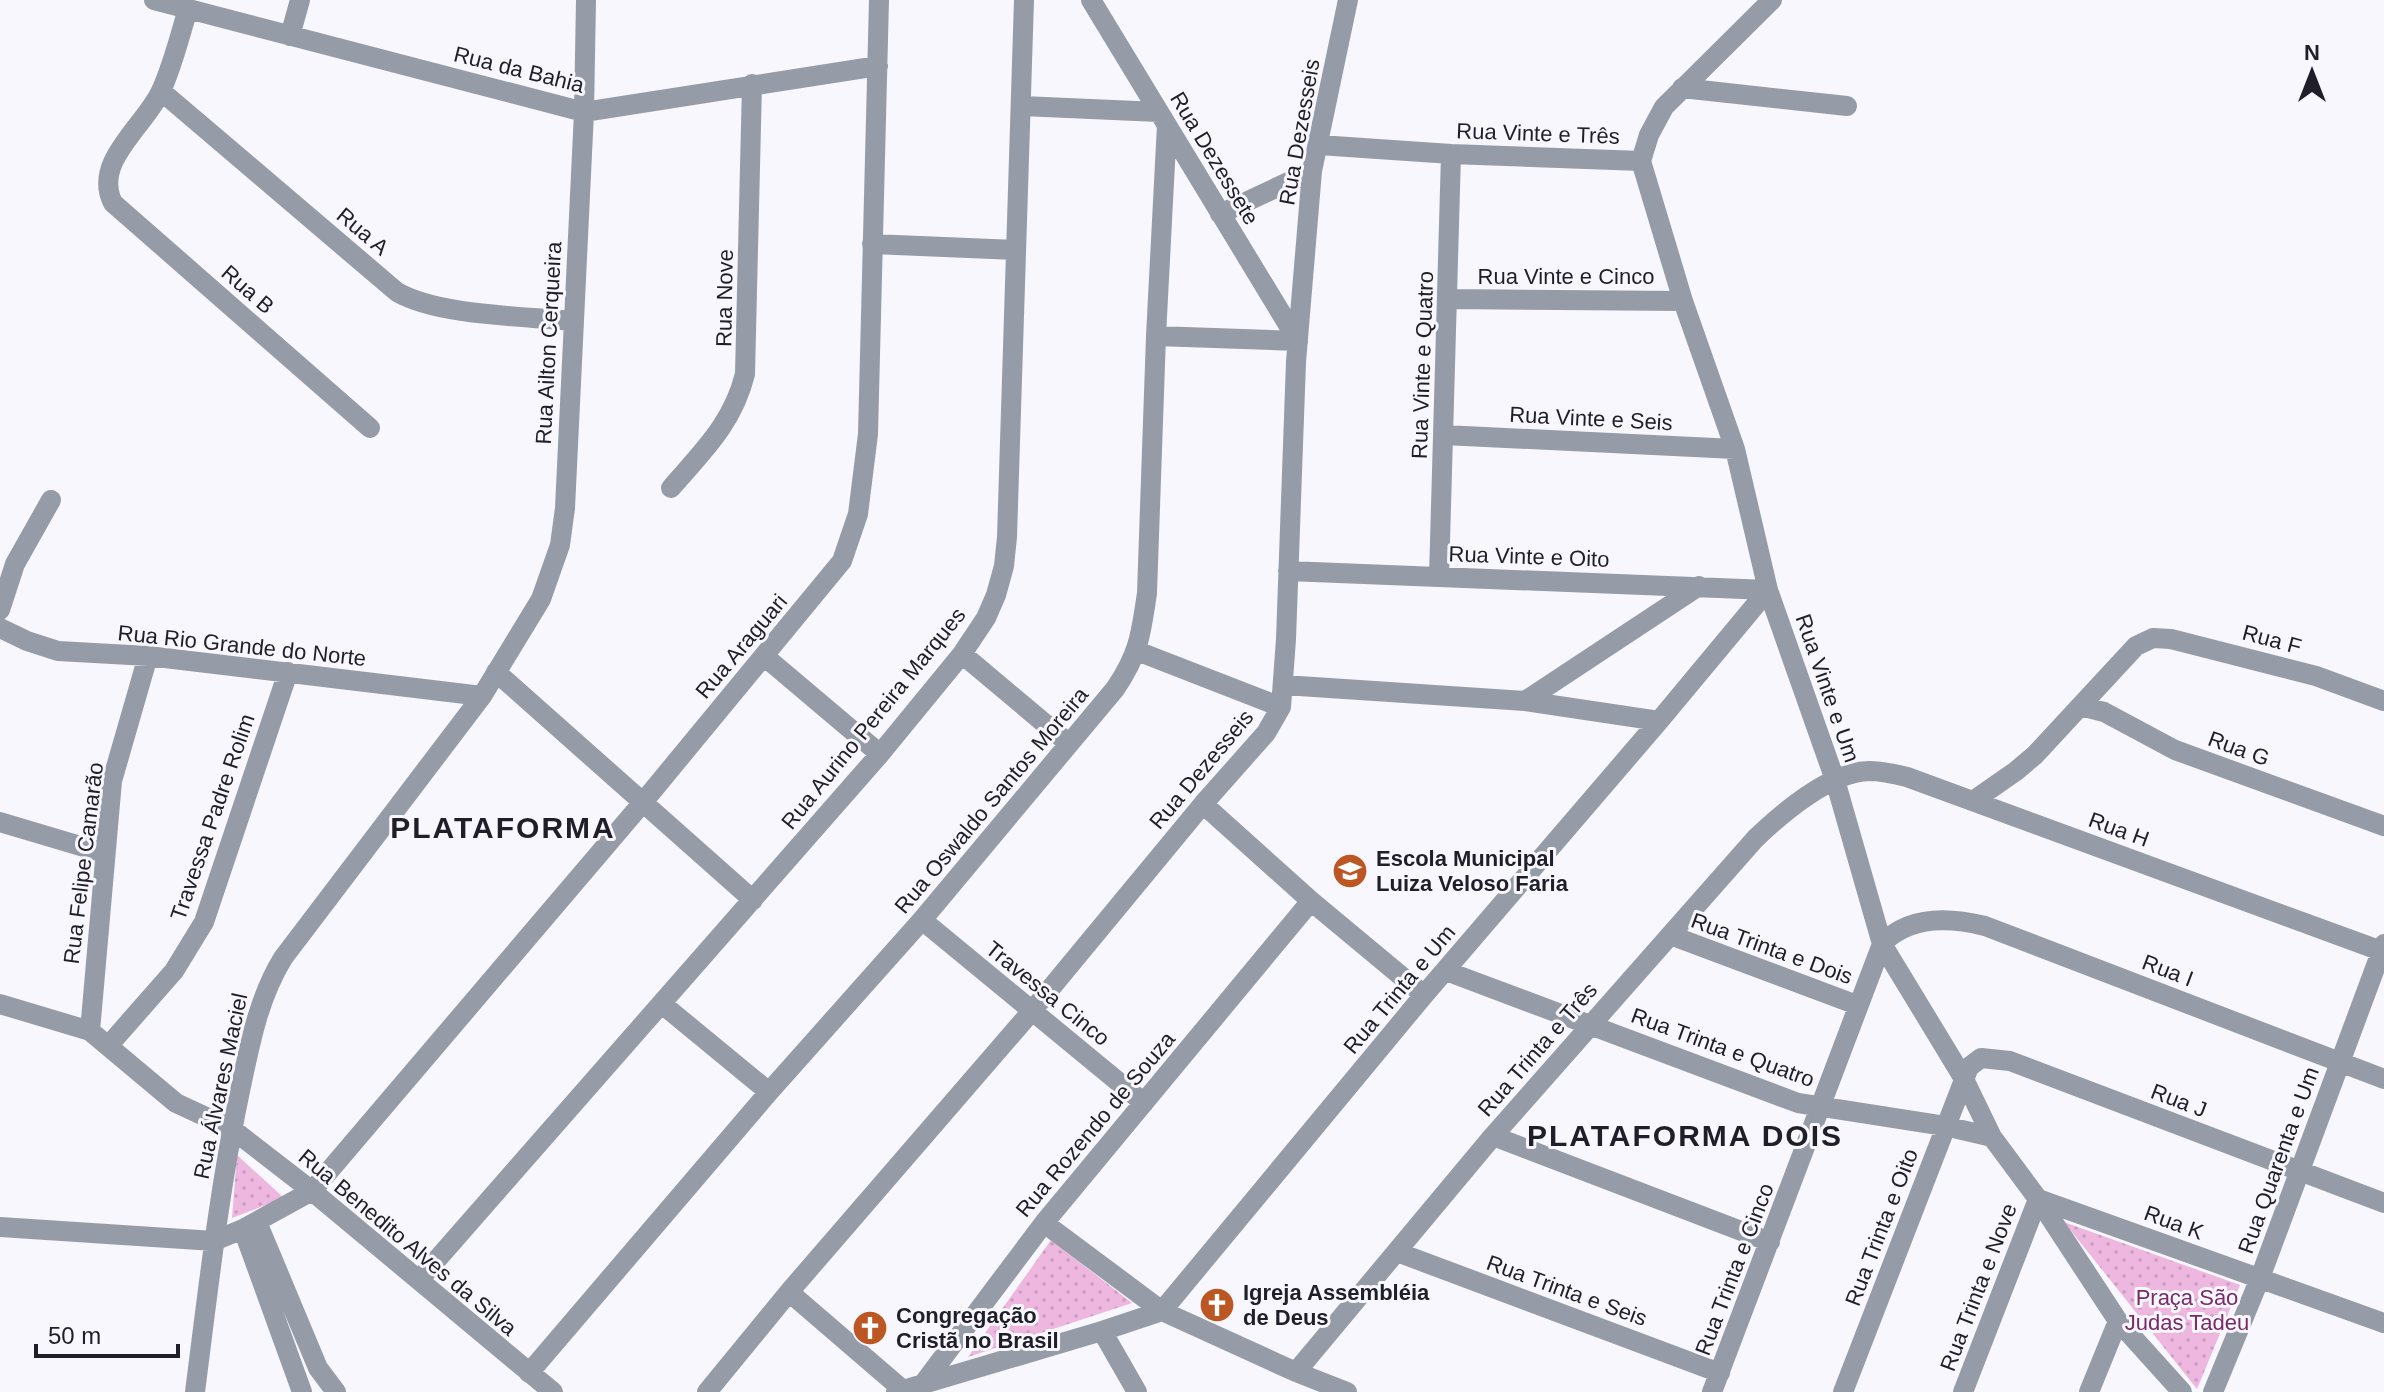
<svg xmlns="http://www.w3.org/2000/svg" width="2384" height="1392" font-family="Helvetica,sans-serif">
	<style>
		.park { fill: url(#park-dots) }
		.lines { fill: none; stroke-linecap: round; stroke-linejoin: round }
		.street { stroke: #969ba8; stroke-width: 20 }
		.labels { text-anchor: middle; stroke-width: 6; stroke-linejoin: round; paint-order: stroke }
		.street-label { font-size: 22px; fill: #1f1e29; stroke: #f7f7fd }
		.poi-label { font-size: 22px; font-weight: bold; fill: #1f1e29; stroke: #f7f7fd; text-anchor: start }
		.park-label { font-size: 22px; fill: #7a2a6a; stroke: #f7f7fd }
		.district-label { font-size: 30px; font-weight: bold; letter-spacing: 2px; fill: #1f1e29; stroke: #f7f7fd }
	</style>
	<defs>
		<pattern id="park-dots" width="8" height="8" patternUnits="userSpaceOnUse" patternTransform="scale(2)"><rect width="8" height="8" fill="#eeb7e0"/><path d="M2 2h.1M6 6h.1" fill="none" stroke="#cc9dc0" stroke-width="1.8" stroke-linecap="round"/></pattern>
	</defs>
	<rect width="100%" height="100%" fill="#f7f7fd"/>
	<path class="park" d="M237 1155 284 1198 232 1218Z
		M2064 1222 2240 1285 2197 1389Z
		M1051 1240 1132 1303 968 1357Z"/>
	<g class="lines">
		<path class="street" d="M154 0 584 112 878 66
			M1091 0 1298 341
			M188 9C180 35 173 65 161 91 145 126 92 162 113 203L370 428
			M290 36 300 0
			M1682 88 1847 106
			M161 91 397 292C439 316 523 316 573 321
			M1022 106 1159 112
			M1319 145 1451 154 1641 161
			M1641 161 1683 301 1735 449 1768 590 1835 780 1882 944 1964 1079 1992 1137 2038 1199 2118 1321 2182 1392
			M1641 161 1649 135 1664 107 1772 0
			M1220 214 1312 171
			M872 244 1016 250
			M1448 299 1683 301
			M1156 336 1298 341
			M1444 435 1735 449
			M671 488C703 451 733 423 745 374L752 84
			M1288 571 1768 590
			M1439 577 1451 154
			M0 610 15 564 51 500
			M0 628 27 641 58 651 148 656 482 696
			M1137 651 1281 707
			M962 654 1068 743
			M764 656 880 754
			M496 672 753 900
			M1284 685 1525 701 1659 721
			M1525 701 1699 586
			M2081 706 2104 712 2175 750 2384 826
			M1973 801 2016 771 2035 755 2136 646 2153 638 2171 639 2316 676 2384 701
			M1203 804 1311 901 1424 995
			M0 822 104 853
			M922 920 1144 1103
			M1670 935 1857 1005
			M1446 971 1798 1103 1945 1126 1992 1137
			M0 1004 90 1031 176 1103 232 1129 312 1191 553 1392
			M662 1004 769 1092
			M90 1031 112 781 148 656
			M109 1045 174 971 204 922 288 672
			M1493 1136 1770 1242
			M2038 1199 2384 1323
			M257 1222 318 1368 336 1392
			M1044 1223 1162 1311 1424 995 1659 721 1768 590
			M0 1227 214 1241 243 1229 312 1191 644 801 842 561 858 514 868 434 879 0
			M243 1229 302 1392
			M1397 1252 1720 1373
			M419 1280 880 754 962 654 986 618 996 595 1004 566 1007 537 1024 0
			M789 1292 903 1390
			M1102 1331 1137 1392
			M1296 1372 1493 1136 1755 839C1782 813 1830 772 1869 771 1882 771 1895 774 1907 777L2384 952
			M529 1373 769 1092 922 920 1115 689C1139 654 1141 634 1147 593L1156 336 1167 125
			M923 1384 1044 1223 1311 901
			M195 1392C208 1291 219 1190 240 1091 250 1044 258 999 283 958L482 696 541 599 560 545 565 508 584 112 586 0
			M707 1392 789 1292 1031 1012 1203 804 1266 733 1281 707 1286 639 1296 362 1312 171 1348 0
			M896 1392 1102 1331 1162 1311 1296 1372 1347 1392
			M1712 1392 1882 944C1909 915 1949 917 1985 926L2384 1079
			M1843 1392 1969 1067 1981 1058 2010 1061 2384 1203
			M1963 1392 2038 1199
			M2089 1392 2118 1321
			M2213 1392 2260 1278 2384 944"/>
	</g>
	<defs>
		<symbol id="school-disc" viewBox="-11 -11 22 22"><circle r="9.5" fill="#bc5724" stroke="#f7f7fd"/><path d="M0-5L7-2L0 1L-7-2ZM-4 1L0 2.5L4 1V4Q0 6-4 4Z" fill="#fff"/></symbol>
		<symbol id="church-disc" viewBox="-11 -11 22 22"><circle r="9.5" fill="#bc5724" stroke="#f7f7fd"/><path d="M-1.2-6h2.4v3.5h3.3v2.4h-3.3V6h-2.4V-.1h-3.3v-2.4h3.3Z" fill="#fff"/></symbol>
	</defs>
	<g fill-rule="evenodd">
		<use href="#school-disc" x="1330" y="851" width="40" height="40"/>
		<use href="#church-disc" x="1197" y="1285" width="40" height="40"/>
		<use href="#church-disc" x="850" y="1308" width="40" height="40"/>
	</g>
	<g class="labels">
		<g class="street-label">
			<text transform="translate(519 69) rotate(14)" y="8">Rua da Bahia</text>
			<text transform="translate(1299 132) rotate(-80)" y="8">Rua Dezesseis</text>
			<text transform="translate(1538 133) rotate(2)" y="8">Rua Vinte e Três</text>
			<text transform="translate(1215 158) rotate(59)" y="8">Rua Dezessete</text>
			<text transform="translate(363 231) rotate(40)" y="8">Rua A</text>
			<text x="1566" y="284">Rua Vinte e Cinco</text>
			<text transform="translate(248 289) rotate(41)" y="8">Rua B</text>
			<text transform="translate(724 298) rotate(-89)" y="8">Rua Nove</text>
			<text transform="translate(548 343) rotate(-87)" y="8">Rua Ailton Cerqueira</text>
			<text transform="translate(1422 365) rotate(-88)" y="8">Rua Vinte e Quatro</text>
			<text transform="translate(1591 418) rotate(3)" y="8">Rua Vinte e Seis</text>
			<text transform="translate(1529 556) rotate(2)" y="8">Rua Vinte e Oito</text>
			<text transform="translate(2272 639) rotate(15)" y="8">Rua F</text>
			<text transform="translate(242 645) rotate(6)" y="8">Rua Rio Grande do Norte</text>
			<text transform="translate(741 646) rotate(-50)" y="8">Rua Araguari</text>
			<text transform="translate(1828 688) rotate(71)" y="8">Rua Vinte e Um</text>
			<text transform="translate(873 718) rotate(-51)" y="8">Rua Aurino Pereira Marques</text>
			<text transform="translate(2239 748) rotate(20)" y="8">Rua G</text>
			<text transform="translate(1201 769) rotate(-50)" y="8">Rua Dezesseis</text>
			<text transform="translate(991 800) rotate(-50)" y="8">Rua Oswaldo Santos Moreira</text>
			<text transform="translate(212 817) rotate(-71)" y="8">Travessa Padre Rolim</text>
			<text transform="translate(2119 829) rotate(20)" y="8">Rua H</text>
			<text transform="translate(83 863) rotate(-83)" y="8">Rua Felipe Camarão</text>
			<text transform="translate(1772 948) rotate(20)" y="8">Rua Trinta e Dois</text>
			<text transform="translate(2168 970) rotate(21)" y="8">Rua I</text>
			<text transform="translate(1399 989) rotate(-50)" y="8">Rua Trinta e Um</text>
			<text transform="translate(1048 993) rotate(39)" y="8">Travessa Cinco</text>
			<text transform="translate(1723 1047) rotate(20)" y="8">Rua Trinta e Quatro</text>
			<text transform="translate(1537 1049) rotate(-49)" y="8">Rua Trinta e Três</text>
			<text transform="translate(220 1086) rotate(-78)" y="8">Rua Álvares Maciel</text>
			<text transform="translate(2179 1100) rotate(21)" y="8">Rua J</text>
			<text transform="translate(1095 1124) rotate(-50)" y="8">Rua Rozendo de Souza</text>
			<text transform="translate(2278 1160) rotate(-70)" y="8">Rua Quarenta e Um</text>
			<text transform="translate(2174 1222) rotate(20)" y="8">Rua K</text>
			<text transform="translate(1881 1227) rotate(-69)" y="8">Rua Trinta e Oito</text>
			<text transform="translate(408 1242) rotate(40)" y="8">Rua Benedito Alves da Silva</text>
			<text transform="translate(1734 1269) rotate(-69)" y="8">Rua Trinta e Cinco</text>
			<text transform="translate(1978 1287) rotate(-69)" y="8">Rua Trinta e Nove</text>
			<text transform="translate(1567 1290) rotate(20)" y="8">Rua Trinta e Seis</text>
		</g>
		<g class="poi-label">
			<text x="1376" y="866">Escola Municipal<tspan x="1376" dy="25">Luiza Veloso Faria</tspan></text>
			<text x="1243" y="1300">Igreja Assembléia<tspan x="1243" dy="25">de Deus</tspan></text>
			<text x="896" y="1323">Congregação<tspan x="896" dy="25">Cristã no Brasil</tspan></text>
		</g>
		<g class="park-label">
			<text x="2187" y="1305">Praça São<tspan x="2187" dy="25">Judas Tadeu</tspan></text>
		</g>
		<g class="district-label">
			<text x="503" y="838">PLATAFORMA</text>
			<text x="1685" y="1146">PLATAFORMA DOIS</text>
		</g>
	</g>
	<g transform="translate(2312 72)" stroke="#f7f7fd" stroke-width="6" paint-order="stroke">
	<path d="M0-6L14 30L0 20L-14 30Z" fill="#1f1e29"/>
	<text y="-12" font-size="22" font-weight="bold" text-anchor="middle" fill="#1f1e29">N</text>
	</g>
	<path d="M36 1344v12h142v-12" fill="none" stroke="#1f1e29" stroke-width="4"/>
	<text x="48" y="1344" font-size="24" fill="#1f1e29" stroke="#f7f7fd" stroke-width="6" paint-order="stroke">50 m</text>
</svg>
